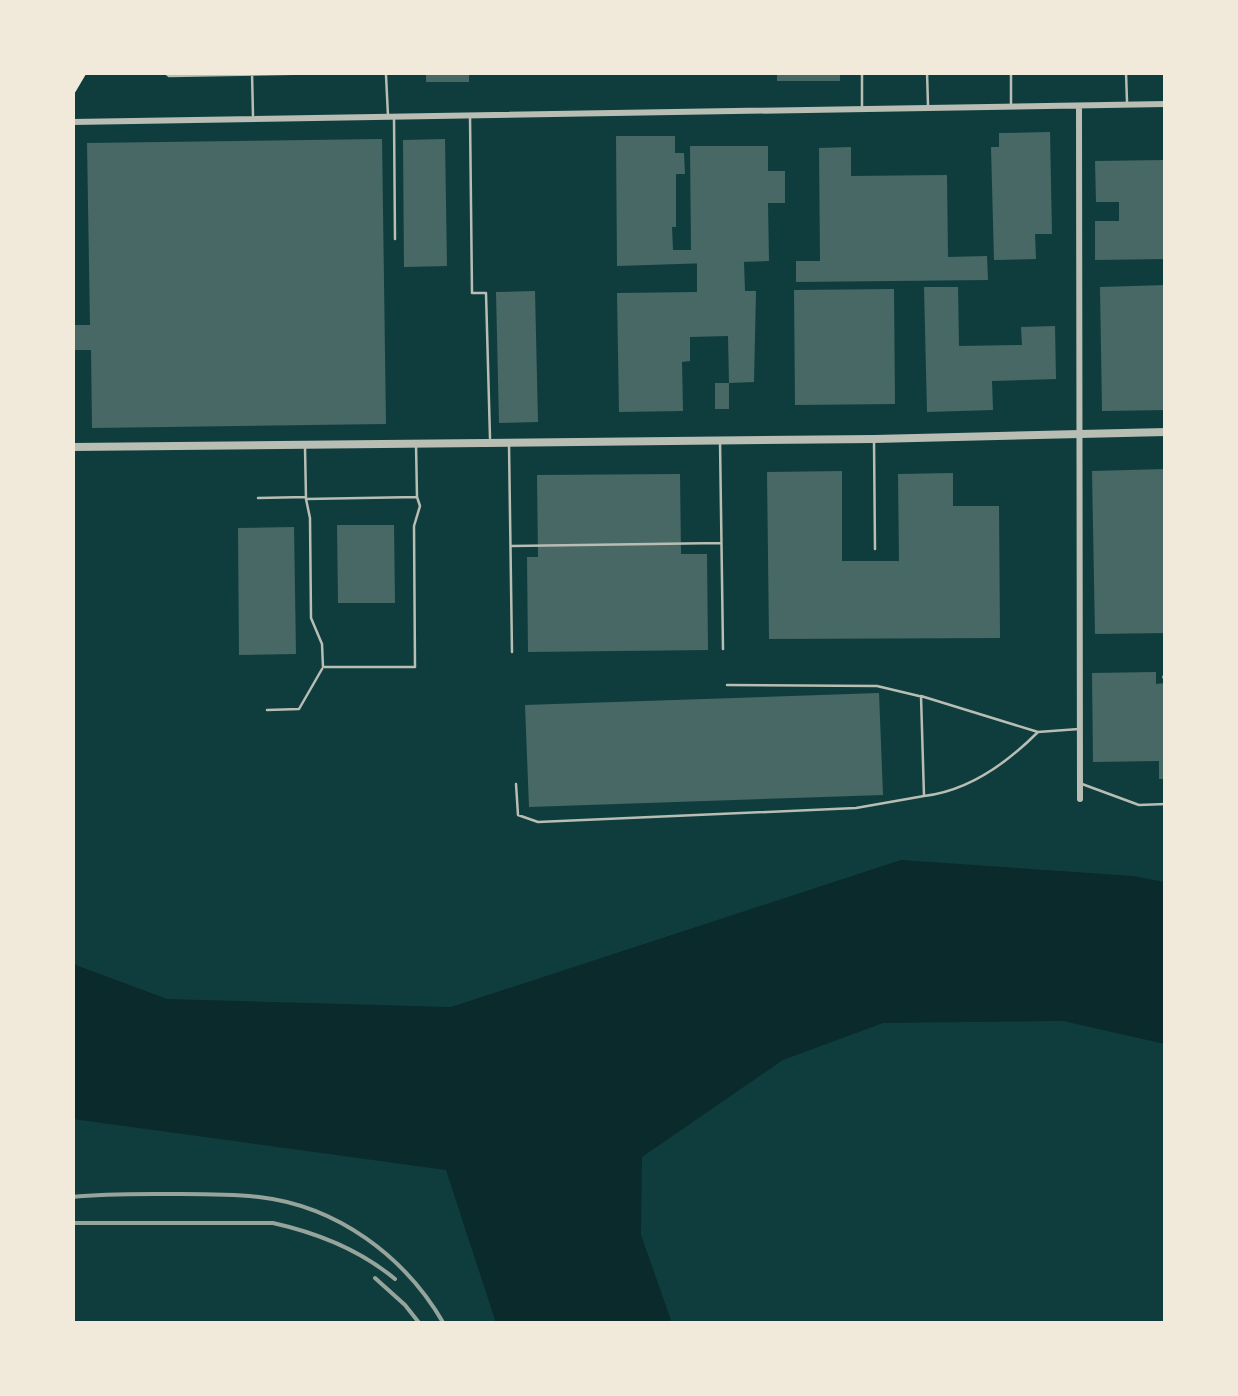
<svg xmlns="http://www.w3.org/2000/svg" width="1238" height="1396" font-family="'Libre Baskerville',serif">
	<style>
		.water { fill: #0a2a2b }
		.building { fill: #486865 }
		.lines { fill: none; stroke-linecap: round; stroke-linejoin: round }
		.service { stroke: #b8beb3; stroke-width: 2.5 }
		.minor { stroke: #b8beb3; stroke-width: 6 }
		.tertiary { stroke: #b8beb3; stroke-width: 8 }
		.secondary { stroke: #f1e9da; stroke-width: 9 }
		.rail { stroke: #97a49c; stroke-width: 4 }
	</style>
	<rect width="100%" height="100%" fill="#0f3d3e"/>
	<path class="water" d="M901 860 1133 876 1165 882V1044L1063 1021 883 1023 783 1060 642 1157 641 1235 672 1323H496L446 1170 73 1119V964L167 999 451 1007Z"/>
	<path class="building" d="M426 72H469V82H426Z
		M777 72H840V81H777Z
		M1050 132 1052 234H1035L1036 259 994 260 991 147H999V133Z
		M616 136H675V153H684L685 174H676V227H672L673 250H691L690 146H768V171H785V203H768L769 261 617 266Z
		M382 139 386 424 92 428 91 350H72V325H90L87 143Z
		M445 139 447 266 404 267 403 140Z
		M851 147V176L947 175 948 257 987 256 988 280 796 282V261H820L819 148Z
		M1166 160V259L1095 260V221H1119V202H1096L1095 161Z
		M744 262 745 291H756L754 382 729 383 728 336 690 337V361L682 362 683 411 619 412 617 293 697 292V263Z
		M1166 285V410L1102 411 1100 287Z
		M924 287H958L959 346 1022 345 1021 327 1055 326 1056 379 992 381 993 410 927 412Z
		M894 289 895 404 795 405 794 290Z
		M535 291 538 422 499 423 496 292Z
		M715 383H729V409H715Z
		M1166 469V633L1095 634 1092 471Z
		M842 471V561H899L898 474 953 473V506H999L1000 638 769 639 767 472Z
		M680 474 681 554H707L708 650 528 652 527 557H538L537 475Z
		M337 525H394L395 603H338Z
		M294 527 296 654 239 655 238 528Z
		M1156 672V684L1166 683V779H1159V761L1093 762 1092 673Z
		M879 693 883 795 529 807 525 705Z"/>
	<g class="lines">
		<path class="service" d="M164 72 169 76 387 72
			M252 72 253 116
			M927 72 928 105
			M1011 72V105
			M1126 72 1127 102
			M386 75 388 116
			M862 106V72
			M470 116 472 293H486L490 438
			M394 117 395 239
			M720 441 723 649
			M874 441 875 549
			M509 444 512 652
			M305 447 306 499 417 497 416 444
			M258 498 306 497
			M306 499 310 518 311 618 322 644 323 667H415L414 526 420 506 417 497
			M511 546 721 543
			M727 685 877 686 919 696
			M267 710 299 709 322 669
			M1038 732 921 696 924 796C968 791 1007 763 1038 732L1079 729
			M516 784 518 815 538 822 856 808 924 796
			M1082 784 1139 805 1166 804"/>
		<path class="minor" d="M1079 106 1080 799
			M72 122 1166 104"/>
		<path class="tertiary" d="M72 447 874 439 1166 432"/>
		<path class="secondary" d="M72 89 82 72"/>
		<path class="rail" d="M1164 677H1166
			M72 1197C109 1193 144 1194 181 1194 207 1194 233 1194 259 1197 337 1206 405 1256 444 1324
			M72 1223H273C318 1233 359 1249 395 1279
			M375 1278 405 1305 420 1324"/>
	</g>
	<rect width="1238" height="1396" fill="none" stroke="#f1e9da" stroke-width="150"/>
</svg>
